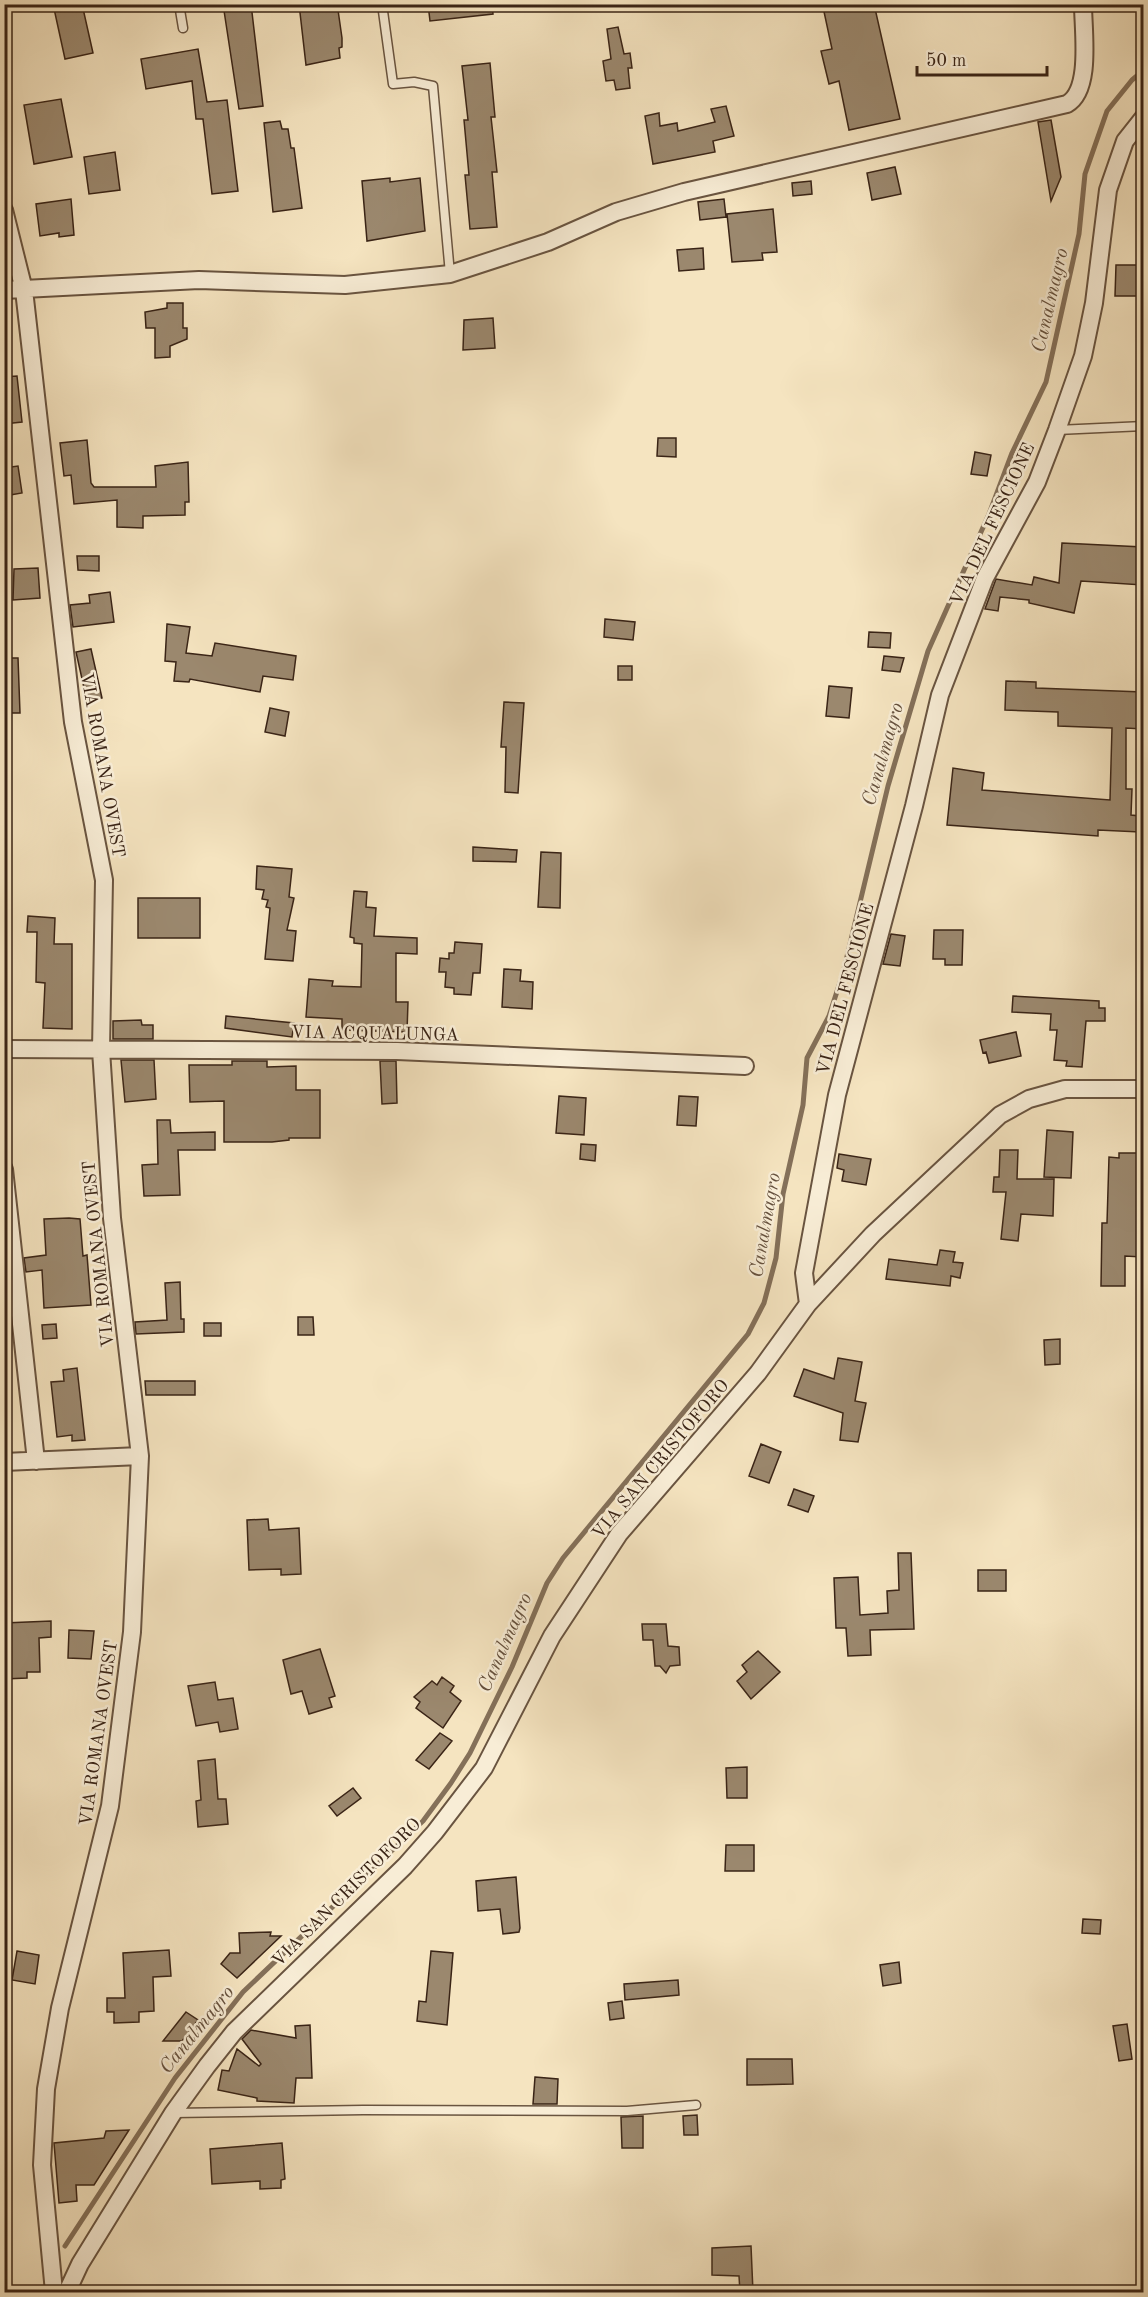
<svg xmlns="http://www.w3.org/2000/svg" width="1148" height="2297" font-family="'Old Standard TT',serif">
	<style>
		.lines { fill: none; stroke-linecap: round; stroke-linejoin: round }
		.stream { stroke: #847059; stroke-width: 5 }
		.building { fill: #9b886e; stroke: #3a2416; stroke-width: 1.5 }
		.service-casing { stroke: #695440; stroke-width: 11 }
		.minor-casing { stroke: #695440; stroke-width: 20 }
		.service { stroke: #f8edd6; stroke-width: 8 }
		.minor { stroke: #f8edd6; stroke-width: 16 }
		.labels { text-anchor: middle; stroke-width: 5; stroke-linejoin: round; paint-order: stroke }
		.street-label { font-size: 18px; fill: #3a2416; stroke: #f8edd6 }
		.water-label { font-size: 20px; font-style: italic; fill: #65503d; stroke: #f8edd6 }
	</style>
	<rect width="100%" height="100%" fill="#f5e4c0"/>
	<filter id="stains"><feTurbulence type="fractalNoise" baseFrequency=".00333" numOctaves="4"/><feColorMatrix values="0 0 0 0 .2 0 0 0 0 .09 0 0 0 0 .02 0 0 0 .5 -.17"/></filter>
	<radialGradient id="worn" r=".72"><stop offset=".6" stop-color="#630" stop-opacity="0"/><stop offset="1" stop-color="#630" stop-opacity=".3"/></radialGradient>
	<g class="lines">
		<path class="stream" d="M65 2246 175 2078 243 1992 423 1821 451 1783 470 1753 512 1667 547 1583 563 1558 748 1334 764 1303 776 1258 783 1194 803 1105 807 1058 829 1016 843 973 888 786 928 651 989 514 1012 453 1046 382 1079 234 1085 174 1107 111 1132 80 1144 70"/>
	</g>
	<path class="building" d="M53 4H82L93 53 65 59Z
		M223 4H251L263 106 239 109Z
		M299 4H333L334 10H338L342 38V47L339 48 340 58 306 65Z
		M428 4H492L493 14 430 21Z
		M833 4H874L900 119 849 130 839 81 829 84 821 51 832 49 823 7Z
		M618 27 624 54 630 53 632 68H628L630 88 616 90 614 80 606 81 603 61 611 59 607 29Z
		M198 49 207 102 227 100 238 191 212 194 203 119H196L192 81 146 89 141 59Z
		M490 63 495 117H491L497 172H492L497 227 470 229 465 175H469L464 120H468L462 66Z
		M61 99 72 157 34 164 24 105Z
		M726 106 734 136 713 141 715 152 653 164 645 116 659 113 660 126 677 123 678 131 715 122 711 109Z
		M1051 120 1061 177 1051 201 1038 122Z
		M280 121 282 129H288L291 148H294L302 208 273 212 264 123Z
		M115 152 120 190 89 194 84 157Z
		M895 167 901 194 872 200 867 173Z
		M390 178V182L420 178 425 231 367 241 362 181Z
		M811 181 812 194 793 196 792 183Z
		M71 199 74 235 59 237V233L40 236 36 204Z
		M724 199 726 217 700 220 698 202Z
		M773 209 777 252 762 253 763 260 732 262 727 214Z
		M703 248 704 269 679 271 677 250Z
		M1116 265H1142V296H1115Z
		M167 303H183V328H187V339L170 346V357L155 358V328H146L145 312 167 308Z
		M493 318 495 348 463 350 464 320Z
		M17 376 22 422 4 424V377Z
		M658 438H676V457L657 456Z
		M87 440 91 483 94 487H156L155 466 188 462 189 502H185V515L143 516V528L117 527V500L74 504 71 475 64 476 60 443Z
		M975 452 991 455 987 476 971 474Z
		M18 466 22 493 4 496V468Z
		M1062 543 1143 547V585L1081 581 1074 613 1029 603V600L1000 597 998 611 985 609 996 579 1032 585 1034 577 1059 583Z
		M77 556H99V571L78 570Z
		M38 568 40 598 13 600 14 569Z
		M110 592 114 622 73 627 70 605 90 603 89 595Z
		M605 619 635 622 633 640 604 637Z
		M167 624 190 627 186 653 212 656 215 643 296 656 293 680 263 676 260 692 190 679 189 682 174 681 176 662 165 661Z
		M869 632 891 633 890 648 868 647Z
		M91 649 102 698 87 701 76 652Z
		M884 656 904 658 900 672 882 670Z
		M4 658H18L20 713H4Z
		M618 666H632V680H618Z
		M1006 681 1036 682V688L1143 692V729L1126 728V789H1132L1131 815 1140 816V832L1098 830V836L947 825 953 768 984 773 982 790 1110 800 1112 728 1058 726V712L1005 710Z
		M829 686 852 688 849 718 826 716Z
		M504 702 524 703 518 793 505 792 506 747H501Z
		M270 708 289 712 285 736 265 732Z
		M473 847 517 850 516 862 473 861Z
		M541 852 561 853 560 908 538 907Z
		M257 866 292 869 289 897 294 898 287 930 296 931 293 961 265 959 270 908 266 907 268 900 262 899 264 890 256 889Z
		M354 891 367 892 366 907 376 908 374 936 417 938V954L396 953V1002H408L407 1032 342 1030V1019L306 1017 309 979 333 981 332 986 361 987 362 944 354 943V938L350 937Z
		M138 898H200V938H138Z
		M28 916 55 918 54 944H72V1029L43 1028 45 983 36 982 37 932H27Z
		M934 930H963L962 965H945V959H933Z
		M891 934 905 936 900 966 883 964Z
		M455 942 482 944 480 973H473L471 995 454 994V988L445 987 446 972H439L440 958 449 959V953H454Z
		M504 969 521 970 520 981 533 982 532 1009 502 1007Z
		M1013 996 1099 1001V1008H1105V1021H1086L1082 1067 1066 1066 1067 1061 1054 1060 1057 1030H1050L1051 1014 1012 1012Z
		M226 1016 294 1023 292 1037 225 1028Z
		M141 1020 142 1025H153V1039H113V1021Z
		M1016 1032 1021 1056 989 1063 986 1052 983 1053 980 1040Z
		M121 1060H154L156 1099 125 1102Z
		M232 1061H267V1067L296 1066V1090H320V1138H289V1140L272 1142H224V1101L190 1102 189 1065H232Z
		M380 1061H396L397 1103 382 1104Z
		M559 1096 586 1098 584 1135 556 1133Z
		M679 1096 698 1097 696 1126 677 1125Z
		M157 1120H170L171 1133 215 1132V1150H178L180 1195 144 1196 142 1165 158 1164Z
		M1047 1130 1073 1132 1071 1178 1044 1177Z
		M581 1144 596 1145 595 1161 580 1159Z
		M1000 1150H1018L1017 1179H1054L1053 1216 1021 1214 1018 1241 1001 1239 1006 1192H993L994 1177H999Z
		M1119 1153H1138L1137 1197 1140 1198 1138 1242H1142V1257L1125 1256V1286H1101L1102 1223H1107L1109 1157 1119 1158Z
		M839 1154 871 1159 866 1185 842 1181 844 1170 837 1168Z
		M69 1218 80 1219 83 1256 87 1255 91 1305 44 1308 42 1270 26 1272 24 1258 46 1255 44 1219Z
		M940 1250 955 1252 953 1262 963 1263 960 1278 951 1276 950 1286 886 1279 889 1259 937 1265Z
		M180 1282 181 1319H184V1332L136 1334 135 1322 167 1320 165 1283Z
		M298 1317H313L314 1335H298Z
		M204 1323H221V1336H204Z
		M56 1324 57 1338 43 1339 42 1325Z
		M1060 1339V1364L1045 1365 1044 1340Z
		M838 1358 862 1362 855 1401 866 1403 858 1442 840 1440 843 1413 794 1396 804 1369 834 1379Z
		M77 1368 85 1440 72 1441V1435L57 1437 51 1382 64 1381 63 1370Z
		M145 1381H195V1395H146Z
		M761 1444 781 1452 769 1483 749 1476Z
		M794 1489 814 1496 808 1512 788 1505Z
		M268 1519 269 1530 299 1528 301 1574 281 1575V1569L249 1570 247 1520Z
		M898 1553H911L914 1629 870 1630 871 1655 848 1656 846 1628H836L834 1578 858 1577 860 1615 888 1613 887 1591 899 1590Z
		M978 1570H1006V1591H978Z
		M51 1621V1637L39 1638 40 1672H27V1678L4 1679V1623Z
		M642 1624H666L668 1646 679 1647 680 1665 670 1666 666 1673 660 1666H655L653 1640H643Z
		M69 1630 94 1631 91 1659 68 1658Z
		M320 1649 335 1696 329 1698 332 1707 309 1714 302 1691 291 1694 283 1660Z
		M758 1651 780 1672 751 1699 737 1681 747 1672 742 1665Z
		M442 1677 454 1686 450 1692 461 1701 443 1728 416 1708 420 1702 414 1697 432 1681 437 1685Z
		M215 1682 218 1700 233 1698 238 1729 220 1732 218 1722 196 1726 188 1686Z
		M440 1733 452 1741 429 1769 416 1760Z
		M215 1759 218 1799H226L228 1824 198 1827 196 1801 201 1800 198 1761Z
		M747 1767V1798H727L726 1768Z
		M353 1788 361 1798 337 1816 329 1806Z
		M726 1845H754V1871H725Z
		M516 1877 520 1928 519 1932 503 1934 500 1909 478 1911 476 1881Z
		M1083 1919 1101 1920 1100 1934 1082 1933Z
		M271 1932 270 1936H281L237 1978 221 1964 230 1953H240L239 1933Z
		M169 1950 171 1976 153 1977 154 2011 139 2012V2022L114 2023V2012H107V1998H125L123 1953Z
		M17 1951 39 1955 35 1984 12 1980Z
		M431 1951 453 1953 447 2025 417 2021 419 2001 426 2002Z
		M899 1962 901 1983 883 1986 880 1965Z
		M678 1980 679 1995 625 2000 624 1984Z
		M622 2001 624 2018 610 2020 608 2003Z
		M186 2012 198 2020 182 2041H163Z
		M1127 2024 1132 2059 1119 2061 1113 2026Z
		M310 2025 312 2078H296L294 2103 257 2101V2098L218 2090 222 2070 229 2071 237 2049 259 2066 261 2064 242 2039 251 2030 296 2038 295 2026Z
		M747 2059H792L793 2084 747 2085Z
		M535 2077 558 2079 557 2104H533Z
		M697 2115 698 2135H684L683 2116Z
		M643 2116V2148H622L621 2117Z
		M129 2130 94 2185H76L77 2201 59 2203 54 2143 104 2138 106 2131Z
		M282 2143 285 2179 281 2180V2188L260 2189V2181L212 2184 210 2149Z
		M751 2246 753 2292H740L739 2276 712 2275V2248Z"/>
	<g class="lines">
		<defs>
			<path id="service" d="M179 4 183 28
				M382 4 393 84 414 82 433 86 450 274
				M1057 430 1144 426
				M173 2113 363 2110 627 2111 696 2105"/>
			<path id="minor" d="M4 210 24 290 73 722 104 880 101 1050 112 1218 140 1456 132 1632 110 1806 60 2008 46 2089 42 2165 54 2292
				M4 290 199 280 345 285 450 274 548 242 616 212 684 192 1067 104C1092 90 1083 31 1083 4
				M4 1049 397 1051 745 1066
				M4 1169 36 1461
				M808 1304 804 1273 837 1095 914 806 940 695 985 578 1037 482 1057 430 1083 356 1094 303 1108 190 1125 141 1144 117
				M4 1462 140 1456
				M67 2292 80 2264 173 2113 207 2066 234 2032 405 1866 435 1832 484 1768 552 1636 619 1534 758 1373 808 1304 873 1234 1000 1115 1029 1099 1065 1089H1144"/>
		</defs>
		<use href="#service" class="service-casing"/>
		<use href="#minor" class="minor-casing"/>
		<use href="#service" class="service"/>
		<use href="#minor" class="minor"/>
	</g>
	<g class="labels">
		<g class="street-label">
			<text transform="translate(992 524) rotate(-65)" y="6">VIA DEL FESCIONE</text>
			<text transform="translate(103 765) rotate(80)" y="6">VIA ROMANA OVEST</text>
			<text transform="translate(845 989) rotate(-75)" y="6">VIA DEL FESCIONE</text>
			<text transform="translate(375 1033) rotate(1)" y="6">VIA ACQUALUNGA</text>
			<text transform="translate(98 1254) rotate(-96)" y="6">VIA ROMANA OVEST</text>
			<text transform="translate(660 1459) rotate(-50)" y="6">VIA SAN CRISTOFORO</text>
			<text transform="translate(98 1733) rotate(-82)" y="6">VIA ROMANA OVEST</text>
			<text transform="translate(346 1892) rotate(-45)" y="6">VIA SAN CRISTOFORO</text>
		</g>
		<g class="water-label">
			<text transform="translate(1049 300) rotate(-77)" y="7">Canalmagro</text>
			<text transform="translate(882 754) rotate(-74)" y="7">Canalmagro</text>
			<text transform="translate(764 1225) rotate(-80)" y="7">Canalmagro</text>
			<text transform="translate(504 1642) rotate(-66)" y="7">Canalmagro</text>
			<text transform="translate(196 2029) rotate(-51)" y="7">Canalmagro</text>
		</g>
	</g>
	<rect width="1148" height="2297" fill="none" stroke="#f5e4c0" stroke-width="24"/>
	<rect x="6" y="6" width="1136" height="2285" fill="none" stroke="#3a2416" stroke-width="3"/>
	<rect x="12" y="12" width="1124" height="2273" fill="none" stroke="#3a2416" stroke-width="1.5"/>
	<path d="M917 66v9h130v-9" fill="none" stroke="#3a2416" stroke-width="3"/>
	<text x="926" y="66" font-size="18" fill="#3a2416" stroke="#f8edd6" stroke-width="4.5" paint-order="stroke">50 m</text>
	<rect width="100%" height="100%" filter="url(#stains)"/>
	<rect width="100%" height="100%" fill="url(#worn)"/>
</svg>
